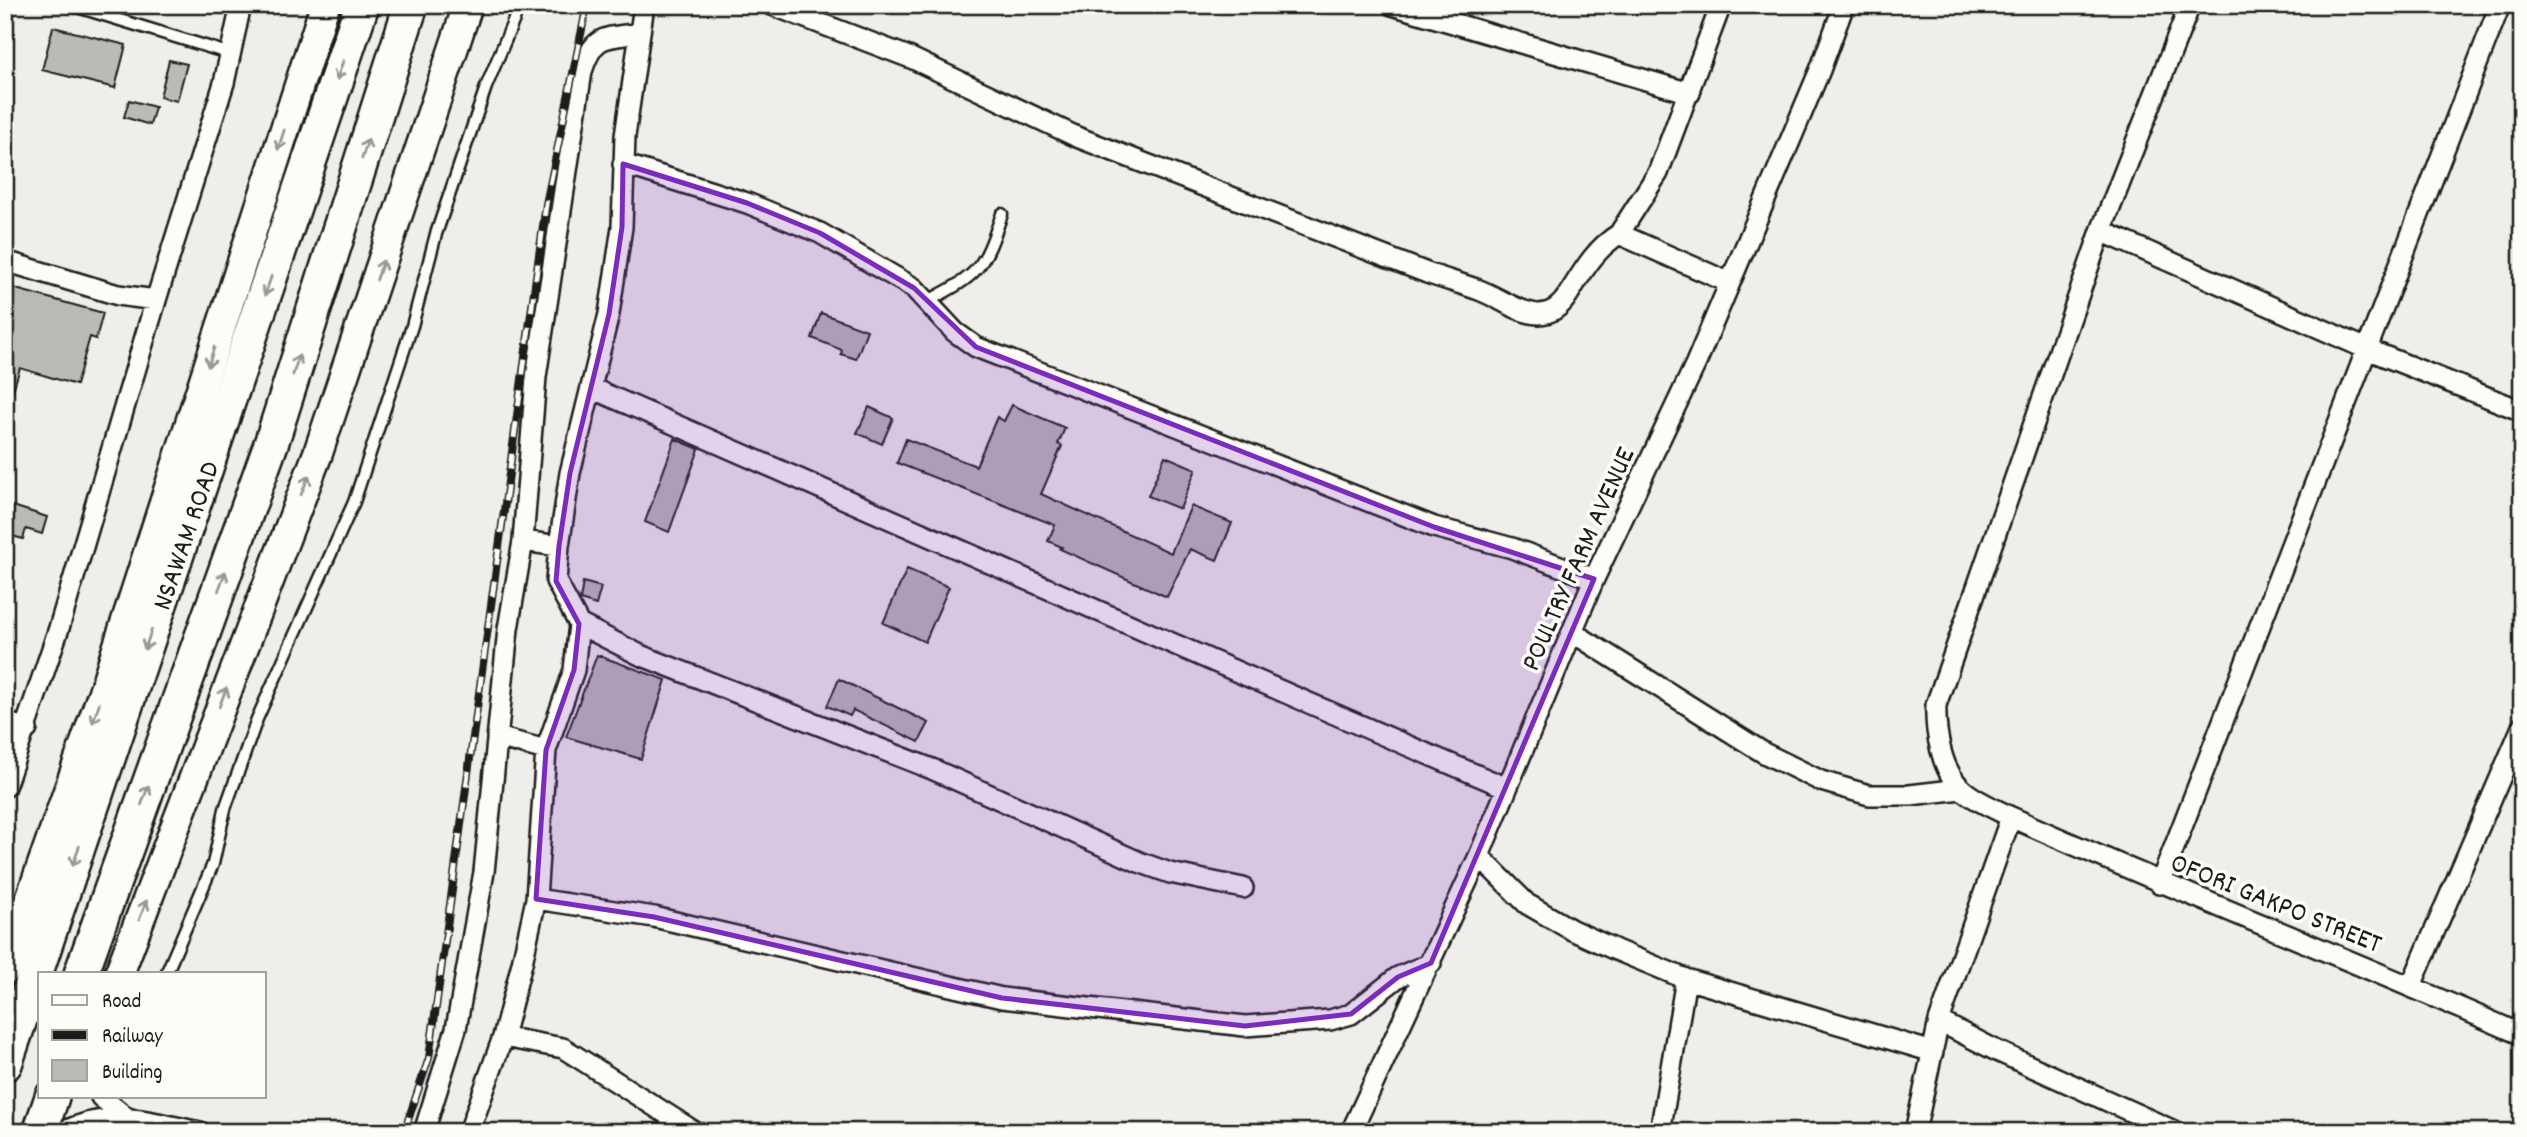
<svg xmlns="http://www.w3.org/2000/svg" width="2527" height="1137" font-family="Dekko,sans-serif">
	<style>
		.building { fill: #bbbab6; stroke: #1c1c1c; stroke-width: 2 }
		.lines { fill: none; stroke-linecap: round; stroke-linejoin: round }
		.service-casing { stroke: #1c1c1c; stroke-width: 15 }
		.minor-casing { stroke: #1c1c1c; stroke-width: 24 }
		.secondary-casing { stroke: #1c1c1c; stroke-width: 33 }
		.trunk-casing { stroke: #1c1c1c; stroke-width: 38 }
		.service { stroke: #fdfcf7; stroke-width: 10 }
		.minor { stroke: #fdfcf7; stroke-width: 19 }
		.secondary { stroke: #fdfcf7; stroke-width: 28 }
		.trunk { stroke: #fdfcf7; stroke-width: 33 }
		.rail-casing { stroke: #1c1c1c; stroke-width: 8 }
		.rail { stroke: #fdfcf7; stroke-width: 5; stroke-dasharray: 16; stroke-linecap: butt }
		.oneway { stroke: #989794 }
		.marked { fill: #7b2cbf; fill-opacity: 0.2; stroke: #7b2cbf; stroke-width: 5; stroke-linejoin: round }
		.labels { text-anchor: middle; stroke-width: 7; stroke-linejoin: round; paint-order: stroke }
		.street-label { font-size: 28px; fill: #1c1c1c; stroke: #fdfcf7 }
	</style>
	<rect width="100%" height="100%" fill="#f0eeea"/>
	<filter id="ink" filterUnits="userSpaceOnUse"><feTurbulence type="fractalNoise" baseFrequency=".0143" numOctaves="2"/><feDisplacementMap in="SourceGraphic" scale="14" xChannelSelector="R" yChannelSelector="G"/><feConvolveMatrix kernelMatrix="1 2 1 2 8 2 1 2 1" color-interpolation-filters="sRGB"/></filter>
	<g filter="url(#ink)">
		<path class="building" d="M53 27 126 45 115 88 42 70Z
			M169 60 187 64 177 101 160 97Z
			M129 100 155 107 150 125 124 117Z
			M5 286 103 313 96 339 90 337 76 385 20 368 9 403H5Z
			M821 313 867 330 856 359 841 354 842 350 812 338Z
			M1012 405 1065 428 1058 444 1062 446 1041 494 1171 553 1191 506 1232 523 1217 560 1190 549 1167 597 1060 549 1062 547 1048 541 1055 525 897 463 906 439 976 466 997 417 1004 421Z
			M869 407 893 418 882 444 857 433Z
			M675 439 699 449 669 532 645 522Z
			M1165 456 1196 469 1180 509 1148 496Z
			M13 506 47 517 42 534 26 529 23 539 5 534Z
			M907 569 949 587 925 642 883 623Z
			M583 582 601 587 596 605 580 600Z
			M597 655 666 680 641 759 566 737Z
			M839 679 929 723 919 742 853 710 850 716 827 706Z"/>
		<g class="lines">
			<defs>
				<path id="service" d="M71 5 231 54
					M928 301C980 274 983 269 1002 214
					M166 974 213 864 225 809 257 719 354 502 412 326 436 234 486 87 520 5"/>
				<path id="minor" d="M772 5 911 58 1077 137 1427 273C1444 279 1462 284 1479 290 1509 301 1543 335 1568 295 1583 271 1595 249 1619 234
					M1392 5 1690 93
					M1721 5 1658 173 1619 234 1730 283
					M623 164 747 203 820 233 914 288 955 332 976 347 1434 527 1512 548 1594 579
					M2101 231 2369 350 2522 411
					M5 261 118 295 156 300 224 83 241 5
					M591 388C896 520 1199 658 1505 787
					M523 541 559 546
					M579 624 640 655 932 769 1139 862 1170 873 1243 888
					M1572 632 1764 753 1821 781 1869 795H1910L1961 789
					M5 722 27 729
					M497 737 546 750
					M5 787 59 628 156 300
					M2011 817C2180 893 2353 960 2522 1035
					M1479 856 1527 904 1572 930 1616 950 1686 979 1933 1052
					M2160 884 2500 5
					M536 899 654 917 1002 998 1245 1026 1330 1020 1351 1014 1398 977 1431 963
					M2411 986 2522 727
					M1939 1021 1995 1050 2176 1132
					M503 1037 563 1048 695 1132
					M101 1097 127 1118
					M62 1132C116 1108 145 1121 200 1132
					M424 1132 456 1029 484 872 508 629 523 541 536 377 582 71C594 34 604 38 640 33
					M469 1132 503 1037 522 963 536 899 546 750 574 670 579 624 556 581 559 546 570 473 609 314 622 227 625 136 644 5
					M1351 1132 1479 856 1594 579 1696 363 1820 70 1844 5
					M1660 1132 1686 979
					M1915 1132 1939 1021 2011 817C1996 809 1975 801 1962 789 1941 771 1935 731 1936 705L2101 231 2190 5"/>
				<path id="secondary" d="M5 970 104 689 325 5
					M119 974 318 453 468 5"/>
				<path id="trunk" d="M81 974 272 441 411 5
					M5 1064 362 5
					M40 1132 52 1097"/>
			</defs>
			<use href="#service" class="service-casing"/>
			<use href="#minor" class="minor-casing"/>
			<use href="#secondary" class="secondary-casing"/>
			<use href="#trunk" class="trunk-casing"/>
			<use href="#service" class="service"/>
			<use href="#minor" class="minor"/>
			<use href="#secondary" class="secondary"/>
			<use href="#trunk" class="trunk"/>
			<defs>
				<path id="rail" d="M404 1132 429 1058 546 204 587 5"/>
			</defs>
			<use href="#rail" class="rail-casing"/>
			<use href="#rail" class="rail"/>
		</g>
		<defs><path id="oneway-shaft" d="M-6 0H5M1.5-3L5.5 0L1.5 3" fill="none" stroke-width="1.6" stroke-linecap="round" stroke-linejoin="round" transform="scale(1.75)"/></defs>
		<g class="oneway">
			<use href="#oneway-shaft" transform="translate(340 70) rotate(109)"/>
			<use href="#oneway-shaft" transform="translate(281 140) rotate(108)"/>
			<use href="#oneway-shaft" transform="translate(365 149) rotate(-72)"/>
			<use href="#oneway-shaft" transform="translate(380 270) rotate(-71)"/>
			<use href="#oneway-shaft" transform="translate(268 286) rotate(109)"/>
			<use href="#oneway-shaft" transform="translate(211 357) rotate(108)"/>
			<use href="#oneway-shaft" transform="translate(296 365) rotate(-72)"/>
			<use href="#oneway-shaft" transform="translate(305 485) rotate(-68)"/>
			<use href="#oneway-shaft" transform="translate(222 581) rotate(-70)"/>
			<use href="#oneway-shaft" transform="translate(148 640) rotate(109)"/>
			<use href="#oneway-shaft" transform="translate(223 697) rotate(-69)"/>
			<use href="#oneway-shaft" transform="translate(96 713) rotate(109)"/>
			<use href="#oneway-shaft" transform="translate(145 795) rotate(-70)"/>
			<use href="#oneway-shaft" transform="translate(76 856) rotate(109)"/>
			<use href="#oneway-shaft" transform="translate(143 910) rotate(-69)"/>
		</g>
	</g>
	<path class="marked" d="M623 164 747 203 820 233 914 288 976 347 1434 527 1594 579 1431 963 1398 977 1351 1014 1245 1026 1002 998 654 917 536 899 546 750 574 670 579 624 556 581 559 546 570 473 609 314 622 227Z"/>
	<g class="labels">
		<g class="street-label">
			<text transform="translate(184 535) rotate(-71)" y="10">NSAWAM ROAD</text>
			<text transform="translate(1576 558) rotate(-66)" y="10">POULTRY FARM AVENUE</text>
			<text transform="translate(2277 901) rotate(22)" y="10">OFORI GAKPO STREET</text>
		</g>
	</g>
	<rect width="2527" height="1137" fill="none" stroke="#fdfcf7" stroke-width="28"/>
	<rect x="14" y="14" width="2499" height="1109" fill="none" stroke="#1c1c1c" stroke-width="2.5" filter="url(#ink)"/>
	<rect x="38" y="972" width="228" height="126" fill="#fdfcf7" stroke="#a3a29f" stroke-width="2"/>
	<rect x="52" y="995" width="35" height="10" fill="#fdfcf7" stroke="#a3a29f" stroke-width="2"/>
	<text x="102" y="1007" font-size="21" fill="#1c1c1c">Road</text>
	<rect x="52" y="1030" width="35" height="10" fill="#1c1c1c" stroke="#a3a29f" stroke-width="2"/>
	<text x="102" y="1042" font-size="21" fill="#1c1c1c">Railway</text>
	<rect x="52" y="1060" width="35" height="21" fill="#bbbab6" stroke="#a3a29f" stroke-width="2"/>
	<text x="102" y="1078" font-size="21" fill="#1c1c1c">Building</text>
</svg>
